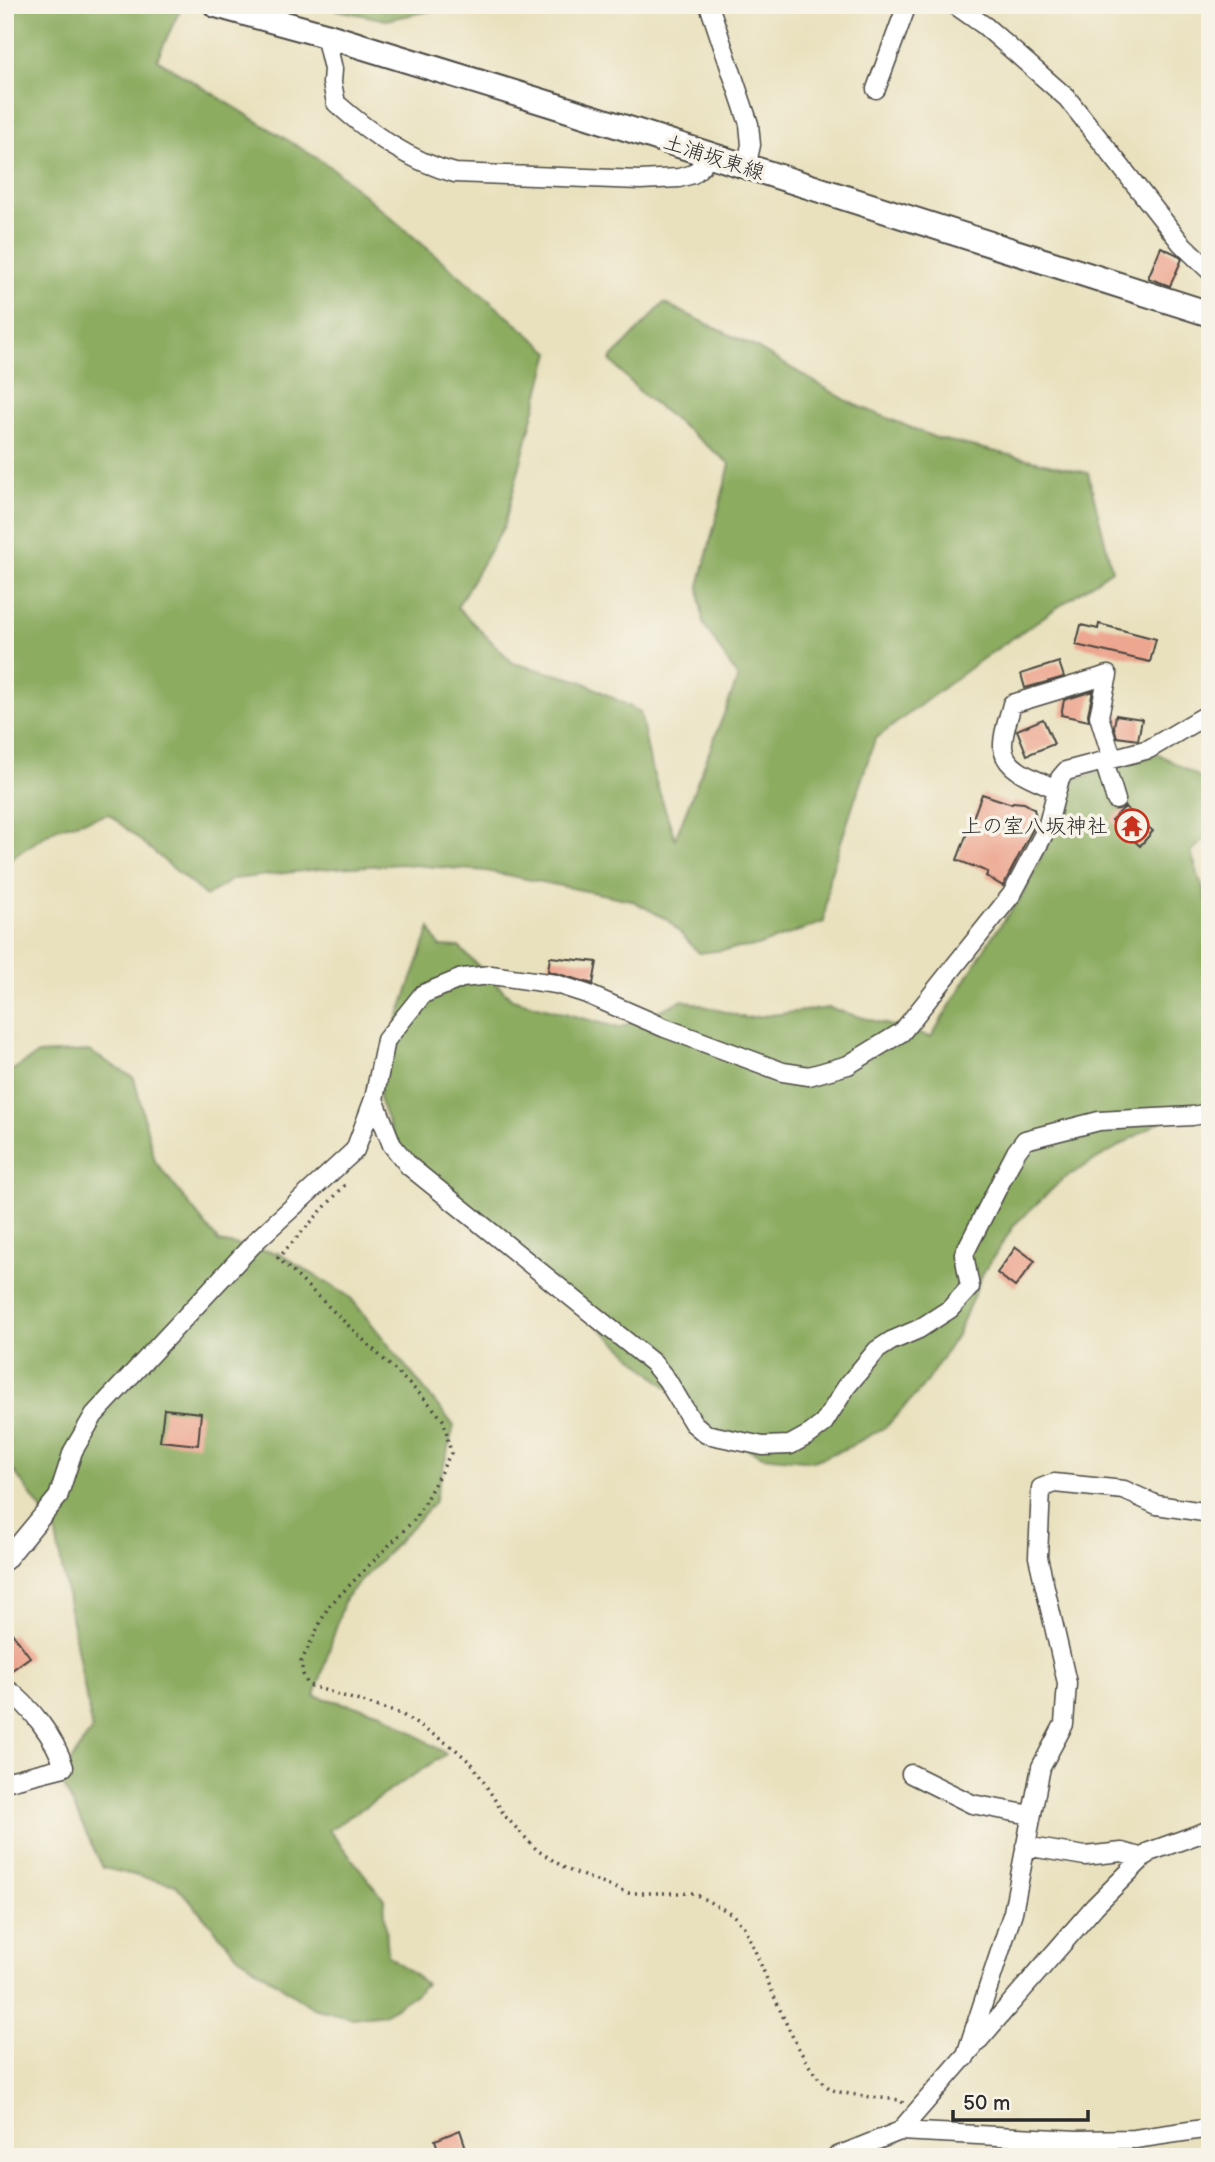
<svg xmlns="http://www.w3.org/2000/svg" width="1215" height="2162" font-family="'Balsamiq Sans','Klee One',sans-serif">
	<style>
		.forest { fill: #8cac60; stroke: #5c6c46; stroke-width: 2 }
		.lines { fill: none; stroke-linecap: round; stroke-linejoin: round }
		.stream { stroke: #52bbcf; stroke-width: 5 }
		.building { fill: #eda68f }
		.minor-casing { stroke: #484641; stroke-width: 21 }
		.secondary-casing { stroke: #484641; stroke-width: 28 }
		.path { stroke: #484641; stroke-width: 3.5; stroke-dasharray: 2 5; stroke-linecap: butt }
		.minor { stroke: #fff; stroke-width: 18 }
		.secondary { stroke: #fff; stroke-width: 24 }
		.labels { text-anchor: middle; stroke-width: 7; stroke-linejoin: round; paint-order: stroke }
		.street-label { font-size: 21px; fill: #2b2b2b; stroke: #f7f3e8 }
		.poi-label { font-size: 21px; fill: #2b2b2b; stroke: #f7f3e8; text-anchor: end }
	</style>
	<rect width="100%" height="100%" fill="#f7f3e8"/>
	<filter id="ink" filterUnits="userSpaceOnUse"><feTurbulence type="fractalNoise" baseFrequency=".0143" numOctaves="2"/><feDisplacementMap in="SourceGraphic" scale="14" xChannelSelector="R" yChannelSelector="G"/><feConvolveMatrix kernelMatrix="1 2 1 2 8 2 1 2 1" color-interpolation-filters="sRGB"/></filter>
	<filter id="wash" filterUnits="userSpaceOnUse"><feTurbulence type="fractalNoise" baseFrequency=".00686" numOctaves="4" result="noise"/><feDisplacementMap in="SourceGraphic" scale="28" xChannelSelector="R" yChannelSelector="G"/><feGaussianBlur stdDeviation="1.57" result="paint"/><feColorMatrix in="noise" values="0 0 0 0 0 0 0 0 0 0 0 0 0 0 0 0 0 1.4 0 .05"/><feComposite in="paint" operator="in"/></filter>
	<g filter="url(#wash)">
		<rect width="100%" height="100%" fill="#e9e1be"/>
		<path class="forest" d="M5 5H185L177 16 157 59 331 167 550 352 504 526 457 607 513 663 581 681 640 712 651 767 675 839 738 678 703 623 699 586 730 464 642 394 610 360 664 303 755 347 851 403 936 438 1088 473 1112 570 975 664 875 739 829 878 824 922 757 946 699 953 668 920 631 900 486 871 401 864 320 869 233 879 206 896 109 814 57 828 5 862Z
			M314 5H459L386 20Z
			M1159 754 1210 783V834L1191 852 1210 911V1101L1177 1112 1063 1179 1015 1224 983 1273 957 1335 923 1387 887 1426 849 1447 814 1461 762 1456 719 1434 410 1158 393 1134 379 1099 381 1066 430 928 439 946 459 947 512 999 619 1028 683 1000 746 1018 829 1008 931 1037 991 938 1024 893 1055 828 1069 781Z
			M89 1051 134 1078 155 1161 219 1242 278 1253 350 1297 454 1426 434 1503 345 1598 315 1696 382 1713 446 1754 329 1830 384 1899 388 1955 426 1984 414 1995 384 2014 353 2018 313 2008 238 1956 176 1885 103 1868 60 1778 92 1729 55 1530 5 1458V1075L38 1054Z"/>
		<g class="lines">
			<path class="stream" d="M907 2157V2155"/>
		</g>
		<g id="blocks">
			<path class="building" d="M1161 247 1176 254 1182 259 1170 286 1148 278Z
				M1099 624 1156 639 1150 662 1076 645 1081 625 1098 629Z
				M1059 662 1064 677 1025 688 1021 674Z
				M1093 691 1088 714 1089 721 1061 715 1064 700Z
				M1116 715 1142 719 1138 740 1117 737 1114 727Z
				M1043 719 1054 744 1027 755 1017 730Z
				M982 794 1012 804 1013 802 1024 803 1034 809 1037 821 1003 886 986 876 988 872 957 860Z
				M1125 807 1153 831 1140 846 1111 820Z
				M550 957 597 962 593 984 548 971Z
				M1016 1247 1035 1261 1015 1287 997 1273Z
				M164 1409 201 1413 198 1445 160 1441Z
				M13 1634 30 1657 5 1675V1640Z
				M460 2130 469 2157H441L435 2140Z"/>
		</g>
	</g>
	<g filter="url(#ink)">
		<use href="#blocks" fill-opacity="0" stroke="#484641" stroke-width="2"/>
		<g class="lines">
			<defs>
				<path id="minor" d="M709 5 749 124 751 145 746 167
					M955 5 985 26 1067 98 1181 243 1210 271
					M325 35 333 69 332 83 336 103C371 134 409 161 455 173L640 180 679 178 693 174 702 166 706 154
					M876 89 907 5
					M1104 761 1116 800
					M1057 789C1039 781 1004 771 1003 747 1002 734 1009 717 1012 704L1108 675 1099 716 1112 758
					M374 1099 392 1145 409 1166 653 1363 667 1380 693 1423 706 1434 763 1446 790 1445 810 1434 823 1424 847 1386 877 1350 891 1341 919 1329 950 1309 970 1287 964 1254 1016 1152 1025 1140 1099 1121 1192 1116 1210 1113
					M5 1561 58 1497 73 1451 94 1415 258 1239 355 1150 374 1099 386 1040 423 994 462 978 491 975 556 984 587 994 665 1028 783 1072 809 1076 848 1065 902 1032 1012 894 1047 828 1060 778 1066 771 1149 749 1210 713
					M5 1687C30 1706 55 1737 64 1767L5 1782
					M911 1774 972 1804 1031 1815
					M1025 1846 1085 1856 1122 1852 1143 1858
					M965 2058 1013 1912 1041 1767 1064 1724 1067 1683 1038 1557 1041 1488 1054 1483 1124 1490 1157 1505 1210 1513
					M900 2131 1095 1906 1149 1852 1210 1830
					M835 2157 900 2131 1077 2140 1135 2139 1210 2128"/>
				<path id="secondary" d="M216 5 325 35 550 104 1210 314"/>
			</defs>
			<use href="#minor" class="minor-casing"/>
			<use href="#secondary" class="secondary-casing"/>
			<path class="path" d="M345 1185 278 1258 426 1400 444 1421 451 1453 416 1518 328 1607 301 1662 303 1674 308 1685 401 1714 454 1748 473 1765 505 1816 537 1850 568 1870 628 1893H693L732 1914 744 1927C764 1965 797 2069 831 2089 841 2095 886 2098 900 2100L903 2103"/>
			<use href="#minor" class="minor"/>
			<use href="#secondary" class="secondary"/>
		</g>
	</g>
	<defs>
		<symbol id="temple-ring" viewBox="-11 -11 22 22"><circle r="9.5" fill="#f7f3e8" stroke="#c8321e" stroke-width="1.5"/><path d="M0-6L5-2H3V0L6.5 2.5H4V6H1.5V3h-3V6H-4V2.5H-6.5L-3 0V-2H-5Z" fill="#c8321e"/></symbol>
	</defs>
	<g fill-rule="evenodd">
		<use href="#temple-ring" x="1113" y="807" width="38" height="38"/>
	</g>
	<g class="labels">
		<g class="street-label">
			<text transform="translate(714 157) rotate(18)" y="7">土浦坂東線</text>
		</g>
		<g class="poi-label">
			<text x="1108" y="833">上の室八坂神社</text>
		</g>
	</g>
	<rect width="1215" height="2162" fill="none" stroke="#f7f3e8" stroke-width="28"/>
	<path d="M953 2110v10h135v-10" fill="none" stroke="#2b2b2b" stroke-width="3.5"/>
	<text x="963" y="2110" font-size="21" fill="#2b2b2b" stroke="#f7f3e8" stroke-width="5" paint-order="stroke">50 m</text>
</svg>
